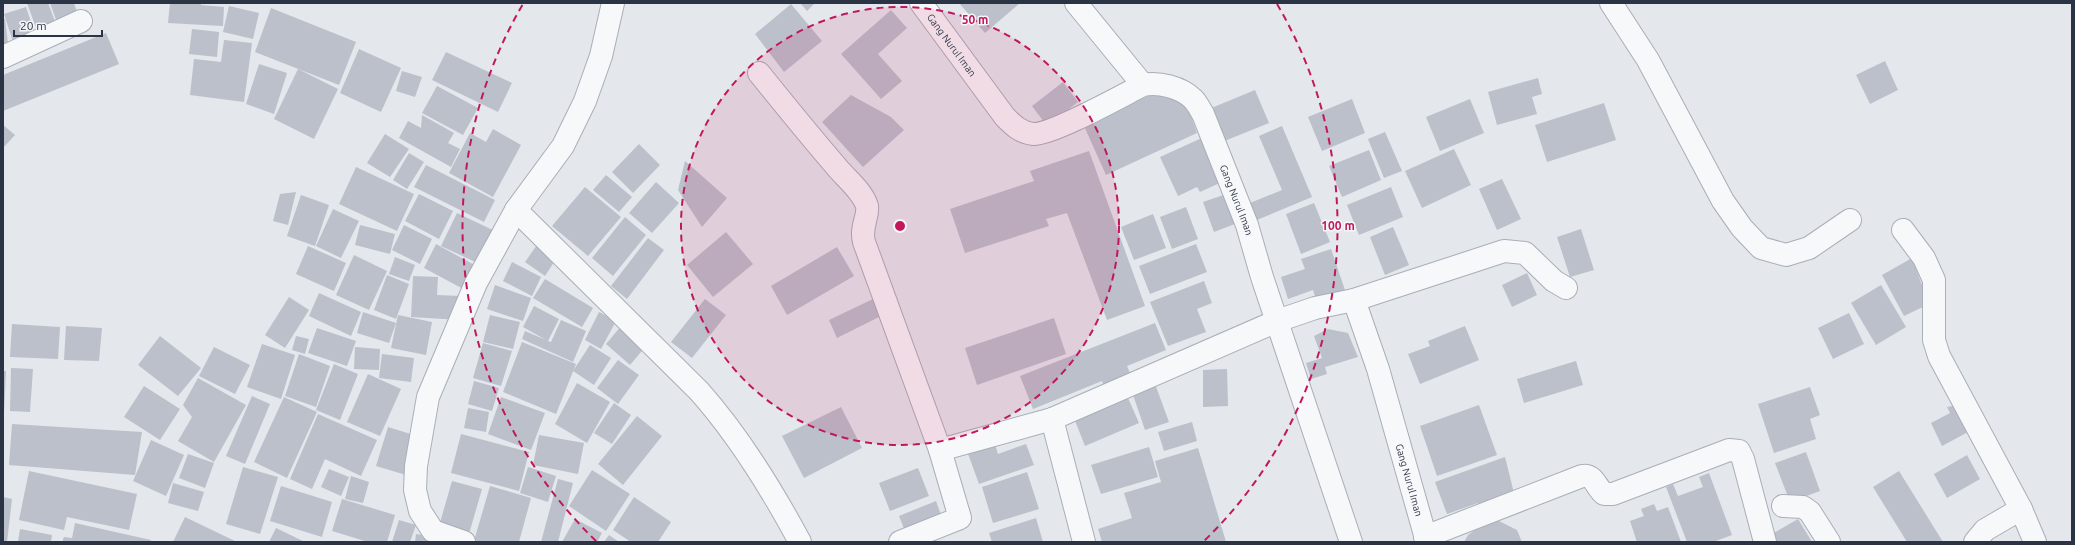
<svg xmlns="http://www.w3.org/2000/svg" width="2075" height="545" font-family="Ubuntu,sans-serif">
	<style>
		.building { fill: #bbc0ca }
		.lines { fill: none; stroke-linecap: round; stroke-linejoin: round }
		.minor-casing { stroke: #a9aeb7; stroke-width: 24 }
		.minor { stroke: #f7f8fa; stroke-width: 22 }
		.ring { fill: none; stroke: #c2185b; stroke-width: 2; stroke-dasharray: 7 5 }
		.labels { text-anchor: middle; stroke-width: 3; stroke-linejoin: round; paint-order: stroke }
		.street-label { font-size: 10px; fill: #2b3445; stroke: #f4f6f9 }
		.centre { fill: #c2185b; stroke: #f4f6f9; stroke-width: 2 }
		.ring-label { font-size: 12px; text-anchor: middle; font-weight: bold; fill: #c2185b; stroke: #f4f6f9; stroke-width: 3; stroke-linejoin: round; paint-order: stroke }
	</style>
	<rect width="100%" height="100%" fill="#e4e7ec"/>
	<path class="building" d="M27 3H48L58 29 39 36Z
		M50 3H74L80 21 59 28Z
		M170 3H201V5L224 7 223 26 168 23Z
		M800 3H815L807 11Z
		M959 3H1020L985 33Z
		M791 4 822 41 784 72 755 34Z
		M229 6 259 13 253 39 223 32Z
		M26 7 37 40 15 48 4 14Z
		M271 8 356 42 339 85 255 52Z
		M891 10 907 28 878 54 902 81 881 99 841 54Z
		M3 19H5L9 52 3 53Z
		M192 29 219 32 217 57 189 54Z
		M106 33 119 64 3 111V75Z
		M224 40 252 43 244 102 190 95 194 59 221 62Z
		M359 49 401 68 381 112 340 93Z
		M446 52 512 83 498 112 432 80Z
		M1885 61 1898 90 1870 104 1856 75Z
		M259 64 287 73 274 114 246 104Z
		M298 69 338 89 314 139 274 119Z
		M402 71 422 77 415 97 396 91Z
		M1538 78 1542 94 1532 97 1537 114 1497 125 1488 92Z
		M1063 82 1078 102 1047 126 1032 106Z
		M437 86 478 108 463 135 422 113Z
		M1255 90 1269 123 1222 142 1209 109Z
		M1159 91 1185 100 1197 133 1106 175 1084 126Z
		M851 95 891 117 904 130 863 167 822 122Z
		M1352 99 1365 133 1322 151 1308 117Z
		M1470 99 1484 133 1440 151 1426 117Z
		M1604 103 1616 140 1547 162 1535 125Z
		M422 115 454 133 448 143 460 149 451 167 399 138 408 121 421 128Z
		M3 125 15 135 3 148Z
		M1282 126 1312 197 1257 220 1250 203 1282 190 1259 136Z
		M493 129 521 145 493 197 449 173 470 133 486 142Z
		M1385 132 1402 171 1384 178 1368 139Z
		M385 134 409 149 390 177 367 163Z
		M1204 137 1224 181 1200 192 1197 187 1178 196 1160 157Z
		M639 144 660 165 633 193 612 172Z
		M1454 149 1471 185 1422 208 1405 171Z
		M1369 150 1381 180 1342 197 1329 166Z
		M1089 151 1145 306 1107 320 1067 213 1046 219 1049 226 965 253 950 209 1034 181 1030 171Z
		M409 153 424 162 407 189 393 180Z
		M685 161 727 198 702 227 678 190Z
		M426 165 495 200 484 222 414 187Z
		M356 167 414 194 397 231 339 204Z
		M606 175 632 197 619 212 593 190Z
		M1502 179 1521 219 1497 230 1479 189Z
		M656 182 679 203 652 233 629 213Z
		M585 187 621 217 588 256 552 226Z
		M1391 187 1403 217 1359 235 1347 205Z
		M296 192 288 225 273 221 280 194Z
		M1229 193 1240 222 1214 232 1203 202Z
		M419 194 453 211 439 239 405 221Z
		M301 195 329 205 315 246 287 236Z
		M1314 203 1330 242 1301 254 1286 214Z
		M1186 207 1198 239 1172 249 1160 217Z
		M333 209 359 221 341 258 316 246Z
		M457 213 499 233 484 266 441 246Z
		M1153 214 1166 248 1134 260 1121 227Z
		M625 217 646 235 613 276 592 258Z
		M360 225 395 234 390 254 355 245Z
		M404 225 432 239 420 264 392 250Z
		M1393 227 1409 265 1385 275 1370 237Z
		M1581 229 1594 270 1570 277 1557 237Z
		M726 232 753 264 713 297 687 265Z
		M648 238 664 250 627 299 611 286Z
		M539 242 558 256 545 276 525 262Z
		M436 244 480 268 467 291 424 268Z
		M1196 244 1207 272 1150 294 1139 266Z
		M308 246 346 263 334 291 296 274Z
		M837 247 854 276 787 315 771 286Z
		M1331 249 1346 293 1317 303 1313 290 1288 299 1281 277 1305 269 1301 259Z
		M354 255 387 271 369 310 336 295Z
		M395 257 415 265 409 281 389 274Z
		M1912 258 1929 304 1904 316 1882 275Z
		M512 262 541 277 532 296 503 281Z
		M1527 273 1537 295 1512 307 1502 285Z
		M387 275 409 284 396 319 374 310Z
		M413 276 438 277 437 295 461 296 460 320 411 317Z
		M545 279 593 308 582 327 533 298Z
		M1204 281 1212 303 1197 309 1206 332 1168 346 1150 302Z
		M495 285 531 298 523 321 487 309Z
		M1881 285 1906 327 1876 345 1851 303Z
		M319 293 361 312 351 336 309 316Z
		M289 297 309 310 285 348 265 335Z
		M875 298 883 315 837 338 829 320Z
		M705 299 726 315 692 358 671 342Z
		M534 306 559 319 548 341 551 342 561 320 586 331 573 362 522 339 525 331 546 340 523 327Z
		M363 312 396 323 389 343 357 333Z
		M599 312 616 321 601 349 585 340Z
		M1849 313 1864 344 1833 359 1818 328Z
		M398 315 432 322 426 355 391 348Z
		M490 315 520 322 513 349 483 342Z
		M1054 318 1066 354 977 385 965 348Z
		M1155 323 1166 350 1127 366 1132 378 1105 389 1102 381 1033 409 1020 376Z
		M12 324 60 327 58 359 10 357Z
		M622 325 646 346 630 365 606 344Z
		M66 326 102 328 99 361 64 360Z
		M1465 326 1479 360 1420 384 1408 354 1430 346 1428 341Z
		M317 328 356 341 347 366 308 353Z
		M1328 329 1348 333 1358 357 1325 367 1327 374 1311 379 1306 363 1322 358 1314 336Z
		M160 336 201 368 178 396 138 365Z
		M296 336 309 339 305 354 292 350Z
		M522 342 576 364 556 414 503 392Z
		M483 343 512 351 501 386 473 378Z
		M262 344 295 355 281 399 247 387Z
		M590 345 611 358 594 385 573 371Z
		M214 347 250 365 235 394 199 376Z
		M355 347 380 349 379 370 354 369Z
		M299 354 330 366 316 407 285 396Z
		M382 354 414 358 411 382 379 378Z
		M618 360 639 375 618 404 597 388Z
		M1576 361 1583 385 1524 403 1517 379Z
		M334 364 358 374 340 420 316 410Z
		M11 368 33 369 30 412 10 411Z
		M1227 369 1228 406 1203 407V370Z
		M3 371H6L4 414H3Z
		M368 374 401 389 380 436 347 422Z
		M198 378 246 405 214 462 178 441 192 417 183 405Z
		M474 381 499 388 492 411 468 404Z
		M1154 381 1169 422 1145 430 1131 389Z
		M577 383 610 402 587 443 555 424Z
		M144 386 180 409 160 440 124 417Z
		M1810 387 1820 415 1810 419 1816 439 1774 453 1758 404Z
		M1125 391 1139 423 1085 446 1072 413Z
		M252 396 270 404 245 464 226 456Z
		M284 397 317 412 287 478 254 462Z
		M501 397 545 413 531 450 488 434Z
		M614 403 631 415 612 444 594 433Z
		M1479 405 1497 455 1437 476 1420 426Z
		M1958 405 1970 431 1942 446 1931 423 1950 413 1947 407Z
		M841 407 862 448 804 478 782 436Z
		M468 408 489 412 486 432 464 428Z
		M318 414 377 440 361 476 325 459 312 489 290 479Z
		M637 416 662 436 623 485 598 464Z
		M1192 422 1197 441 1164 451 1158 432Z
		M12 424 142 432 135 475 9 465Z
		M388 427 417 436 406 475 376 466Z
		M461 434 529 452 519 491 451 473Z
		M539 435 584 443 578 474 533 465Z
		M151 440 184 455 166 496 133 481Z
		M994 441 998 454 1026 444 1034 465 979 484 967 451Z
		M1149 447 1158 477 1101 494 1091 465Z
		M1198 448 1226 542H1102L1098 529 1132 518 1124 493 1161 482 1155 461Z
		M1806 452 1820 491 1790 502 1775 463Z
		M188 454 214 463 205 488 179 478Z
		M1967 455 1980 479 1947 498 1934 474Z
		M1505 457 1516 501 1482 512 1478 503 1447 514 1435 482Z
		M243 467 278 477 260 534 226 524Z
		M528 467 556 476 548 502 520 493Z
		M918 468 929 496 890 511 879 483Z
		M329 469 349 477 341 496 321 487Z
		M592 470 630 494 606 531 569 506Z
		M29 471 137 494 129 530 67 517 64 530 19 520Z
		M1899 471 1943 542H1907L1873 487Z
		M1027 472 1039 509 993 523 982 487Z
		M1709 473 1732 535 1713 542H1687L1666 487 1673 484 1678 496 1703 487 1699 477Z
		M351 476 369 482 363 503 345 499Z
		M558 479 573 483 558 542H541Z
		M452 481 482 489 469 534 439 526Z
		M173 483 204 492 198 511 168 503Z
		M281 486 332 502 322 537 270 521Z
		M490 486 531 498 519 542 474 541Z
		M3 497 12 499 7 542H3Z
		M634 497 671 522 658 542H631L613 530Z
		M342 499 395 515 387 542H368L332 531Z
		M936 501 941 515 905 531 899 516Z
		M1654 504 1657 511 1668 507 1681 542H1637L1630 521 1644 516 1641 509Z
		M185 517 237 542H173Z
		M1036 518 1043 542H992L989 533Z
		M575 519 602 533 597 542H562Z
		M1798 519 1812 542H1777L1772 534Z
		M399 520 416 525 410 542H392Z
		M1499 521 1517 530 1522 542H1464L1468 535 1478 528Z
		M75 523 151 540 150 542H62L64 537 72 538Z
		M276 528 305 542H269Z
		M20 529 52 535 51 542H18Z
		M416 534 444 538V542H415Z
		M609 535 619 542H604Z"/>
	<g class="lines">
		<defs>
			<g id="minor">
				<path id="s1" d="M921 3 1005 117C1013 125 1021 133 1033 134 1052 135 1123 95 1143 85 1159 82 1181 87 1193 99 1197 103 1200 109 1203 114L1247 225 1262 277 1351 542"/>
				<path d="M1076 3 1143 85"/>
				<path d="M1611 3 1648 60 1723 201 1742 228 1761 248 1786 255 1809 248 1850 220"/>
				<path d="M3 57 81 21"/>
				<path d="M759 73C784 104 809 135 835 165 845 178 862 190 867 206 869 216 860 227 864 242L940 450 960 518 900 542"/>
				<path d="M516 210 699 391C739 436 771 488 800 542"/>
				<path d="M1903 230 1924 258 1934 280V340L1939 356 2021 509 2035 542"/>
				<path d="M1354 300 1504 251 1525 253 1554 281 1566 288"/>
				<path d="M1052 419 1084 542"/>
				<path id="s2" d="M940 450 1052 419 1277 321 1315 308 1354 300 1378 369 1427 542"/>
				<path d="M1783 506 1803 507 1810 512 1829 542"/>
				<path d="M1425 537 1582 476C1594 474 1596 487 1604 494H1613L1729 450 1739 451 1743 459 1765 542"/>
				<path d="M464 542 433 531 420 511 415 490 416 466 428 397 476 283 516 210 563 146 585 101 601 56 613 3"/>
				<path d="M1975 542 1985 530 2021 509"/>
			</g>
		</defs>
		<use href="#minor" class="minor-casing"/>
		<use href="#minor" class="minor"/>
	</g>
	<circle cx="900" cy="226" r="219" fill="#c2185b" fill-opacity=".12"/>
	<g class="ring">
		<circle cx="900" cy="226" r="219"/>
		<path d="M596 541A438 438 0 0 1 523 4M1277 4A438 438 0 0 1 1204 541"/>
	</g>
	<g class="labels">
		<g class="street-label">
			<text dy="4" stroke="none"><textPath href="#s1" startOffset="52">Gang Nurul Iman</textPath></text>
			<text dy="4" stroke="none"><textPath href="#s1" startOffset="460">Gang Nurul Iman</textPath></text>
			<text dy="4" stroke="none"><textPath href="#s2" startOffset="630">Gang Nurul Iman</textPath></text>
		</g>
	</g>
	<circle cx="900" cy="226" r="6" class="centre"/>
	<g class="ring-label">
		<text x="975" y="24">50 m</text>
		<text x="1338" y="230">100 m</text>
	</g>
	<rect width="2075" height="545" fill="none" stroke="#2b3445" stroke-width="8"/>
	<path d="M14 30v6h88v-6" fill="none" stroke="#2b3445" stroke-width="2"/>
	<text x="20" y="30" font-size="12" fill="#2b3445" stroke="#f4f6f9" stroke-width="3" paint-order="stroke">20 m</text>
</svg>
